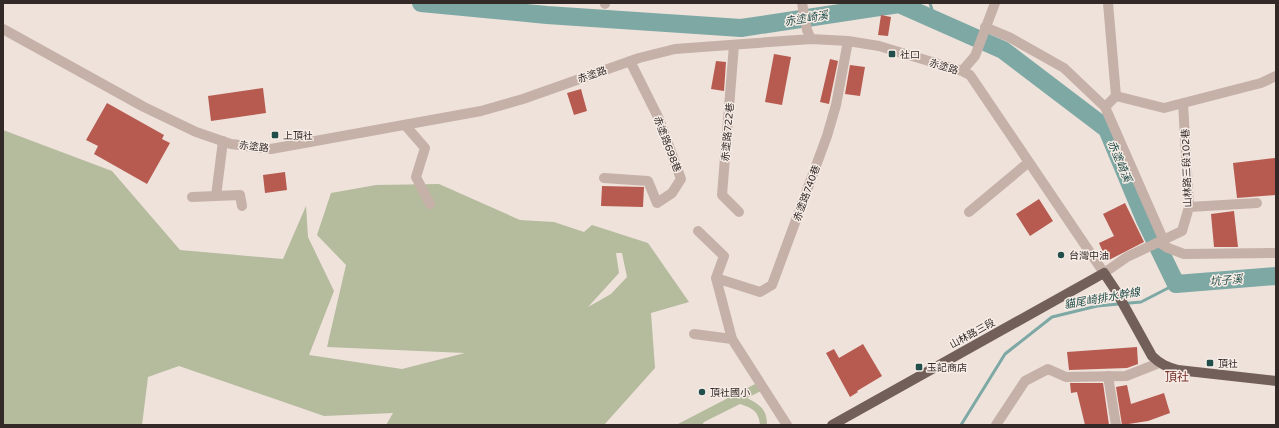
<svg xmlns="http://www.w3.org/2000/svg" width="1279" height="428" font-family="'Varela Round','Noto Sans TC',sans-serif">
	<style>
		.green { fill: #b5bb9d; fill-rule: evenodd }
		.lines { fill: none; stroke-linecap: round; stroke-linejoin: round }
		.stream { stroke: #7da8a4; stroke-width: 3 }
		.river { stroke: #7da8a4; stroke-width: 18 }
		.building { fill: #b75b50 }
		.minor { stroke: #c5b1a8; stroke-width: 10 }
		.major { stroke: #735f5a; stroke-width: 10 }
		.poi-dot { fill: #224f4c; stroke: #f7ede6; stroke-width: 1.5 }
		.labels { text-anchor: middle; stroke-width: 3; stroke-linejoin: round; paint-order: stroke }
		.poi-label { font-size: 10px; fill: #332927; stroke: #f7ede6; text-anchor: start }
		.street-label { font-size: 10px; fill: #332927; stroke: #f7ede6 }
		.water-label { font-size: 11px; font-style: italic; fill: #224f4c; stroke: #f7ede6 }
		.quarter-label { font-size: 12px; fill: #78322a; stroke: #f7ede6 }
	</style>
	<rect width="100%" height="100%" fill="#eee2db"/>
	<path class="green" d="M3 130 112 171 180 250 283 259 306 206 308 237 334 291 309 355 402 369 465 353 327 347 346 265 317 235 331 193 376 185 439 184 520 220 554 222 584 232 592 225 648 243 689 302 651 313 655 368 604 425H386L393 413 324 416 179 366 148 377 142 425H3ZM616 253H622L627 277 611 294 588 307 619 273Z
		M757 383 761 391 747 398C760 405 767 409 767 425H760C759 411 752 408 740 404L704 422 702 425 678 424Z"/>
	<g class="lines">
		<path class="stream" d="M930 3 935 20
			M961 425 1005 354 1052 317 1097 306 1141 302 1176 284"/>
		<path class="river" d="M421 3 547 15 741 28 899 4 1003 50 1107 129 1145 220 1176 284 1276 276"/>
	</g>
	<path class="building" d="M881 15 891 17 888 36 878 35Z
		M774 54 791 57 782 105 765 102Z
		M830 59 838 61 829 104 820 102Z
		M716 61 726 62 724 91 711 89Z
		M850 65 865 67 860 96 845 94Z
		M263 88 266 113 211 121 208 96Z
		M581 89 587 111 574 115 567 93Z
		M107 103 164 135 162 139 170 143 147 184 94 154 98 146 86 140Z
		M1275 158 1276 195 1237 198 1233 163Z
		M285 172 287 190 265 193 263 175Z
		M602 186 644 187 643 207 601 206Z
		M1039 199 1053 221 1030 236 1016 214Z
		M1125 203 1144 242 1107 261 1099 243 1114 236 1103 214Z
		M1234 211 1238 247H1214L1211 214Z
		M863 344 882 376 857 391 858 392 850 397 826 353 834 349 839 358Z
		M1137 347 1138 364 1127 368 1069 370 1067 352Z
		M1070 383H1103L1109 425H1085L1077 392 1071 393Z
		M1127 385 1131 404 1164 393 1170 413 1148 421 1122 425 1116 387Z"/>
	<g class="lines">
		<path class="minor" d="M605 3V4
			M802 3 807 30 811 39
			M1108 3 1116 96
			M985 27 1009 37 1064 68 1105 107 1116 96
			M3 29 144 107 196 132 231 144 271 149 481 111 523 99 639 58 675 49 811 39 848 41 879 46 962 71 970 75 1104 273 1127 257 1182 231 1189 207 1183 103
			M734 45 722 195 739 212
			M962 71 975 56 995 3
			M1116 96 1164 108 1261 83 1276 76
			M1105 107 1163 239
			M405 125 425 148 416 177 430 204
			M604 178 648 181 657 203 672 193 681 179 659 119 630 61
			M216 196 223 141
			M192 197 240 195 242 206
			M1189 207 1257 203
			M969 212 1029 162
			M698 231 724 256 716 278 732 339 787 425
			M1159 242 1168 248 1184 254 1276 253
			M716 278 760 292 772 285 827 136 836 105 848 41
			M694 334 732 339
			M1108 376 1116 425
			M996 425 1025 381 1048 369 1066 377 1126 376 1159 363"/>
		<path class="major" d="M832 425 1104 273 1116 291 1152 356C1160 364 1167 367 1178 370L1276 381"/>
	</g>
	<g class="poi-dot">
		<rect x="888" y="50" width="8" height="8" rx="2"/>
		<rect x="271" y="131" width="8" height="8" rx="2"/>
		<circle cx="1061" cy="255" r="4"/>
		<rect x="1206" y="359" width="8" height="8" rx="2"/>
		<rect x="915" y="363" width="8" height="8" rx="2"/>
		<circle cx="702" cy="392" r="4"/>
	</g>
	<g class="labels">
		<g class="poi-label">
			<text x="900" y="58">社口</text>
			<text x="283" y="139">上頂社</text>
			<text x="1069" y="259">台灣中油</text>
			<text x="1218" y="367">頂社</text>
			<text x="927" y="371">玉記商店</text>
			<text x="710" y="396">頂社國小</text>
		</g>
		<g class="street-label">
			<text transform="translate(944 66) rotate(17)" y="4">赤塗路</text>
			<text transform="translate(592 74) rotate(-19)" y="4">赤塗路</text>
			<text transform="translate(727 132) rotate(-85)" y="4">赤塗路722巷</text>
			<text transform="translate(668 144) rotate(69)" y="4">赤塗路698巷</text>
			<text transform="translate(254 146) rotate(7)" y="4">赤塗路</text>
			<text transform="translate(1186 168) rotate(-92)" y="4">山林路三段102巷</text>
			<text transform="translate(806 193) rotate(-70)" y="4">赤塗路740巷</text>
			<text transform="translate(972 333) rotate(-29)" y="4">山林路三段</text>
		</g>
		<g class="water-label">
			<text transform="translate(806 18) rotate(-9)" y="4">赤塗崎溪</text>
			<text transform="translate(1120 161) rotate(67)" y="4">赤塗崎溪</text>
			<text transform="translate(1226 280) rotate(-5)" y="4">坑子溪</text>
			<text transform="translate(1102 298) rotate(-10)" y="4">貓尾崎排水幹線</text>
		</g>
		<g class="quarter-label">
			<text x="1177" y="381">頂社</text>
		</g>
	</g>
	<rect width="1279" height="428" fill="none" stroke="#332927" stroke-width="8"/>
</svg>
